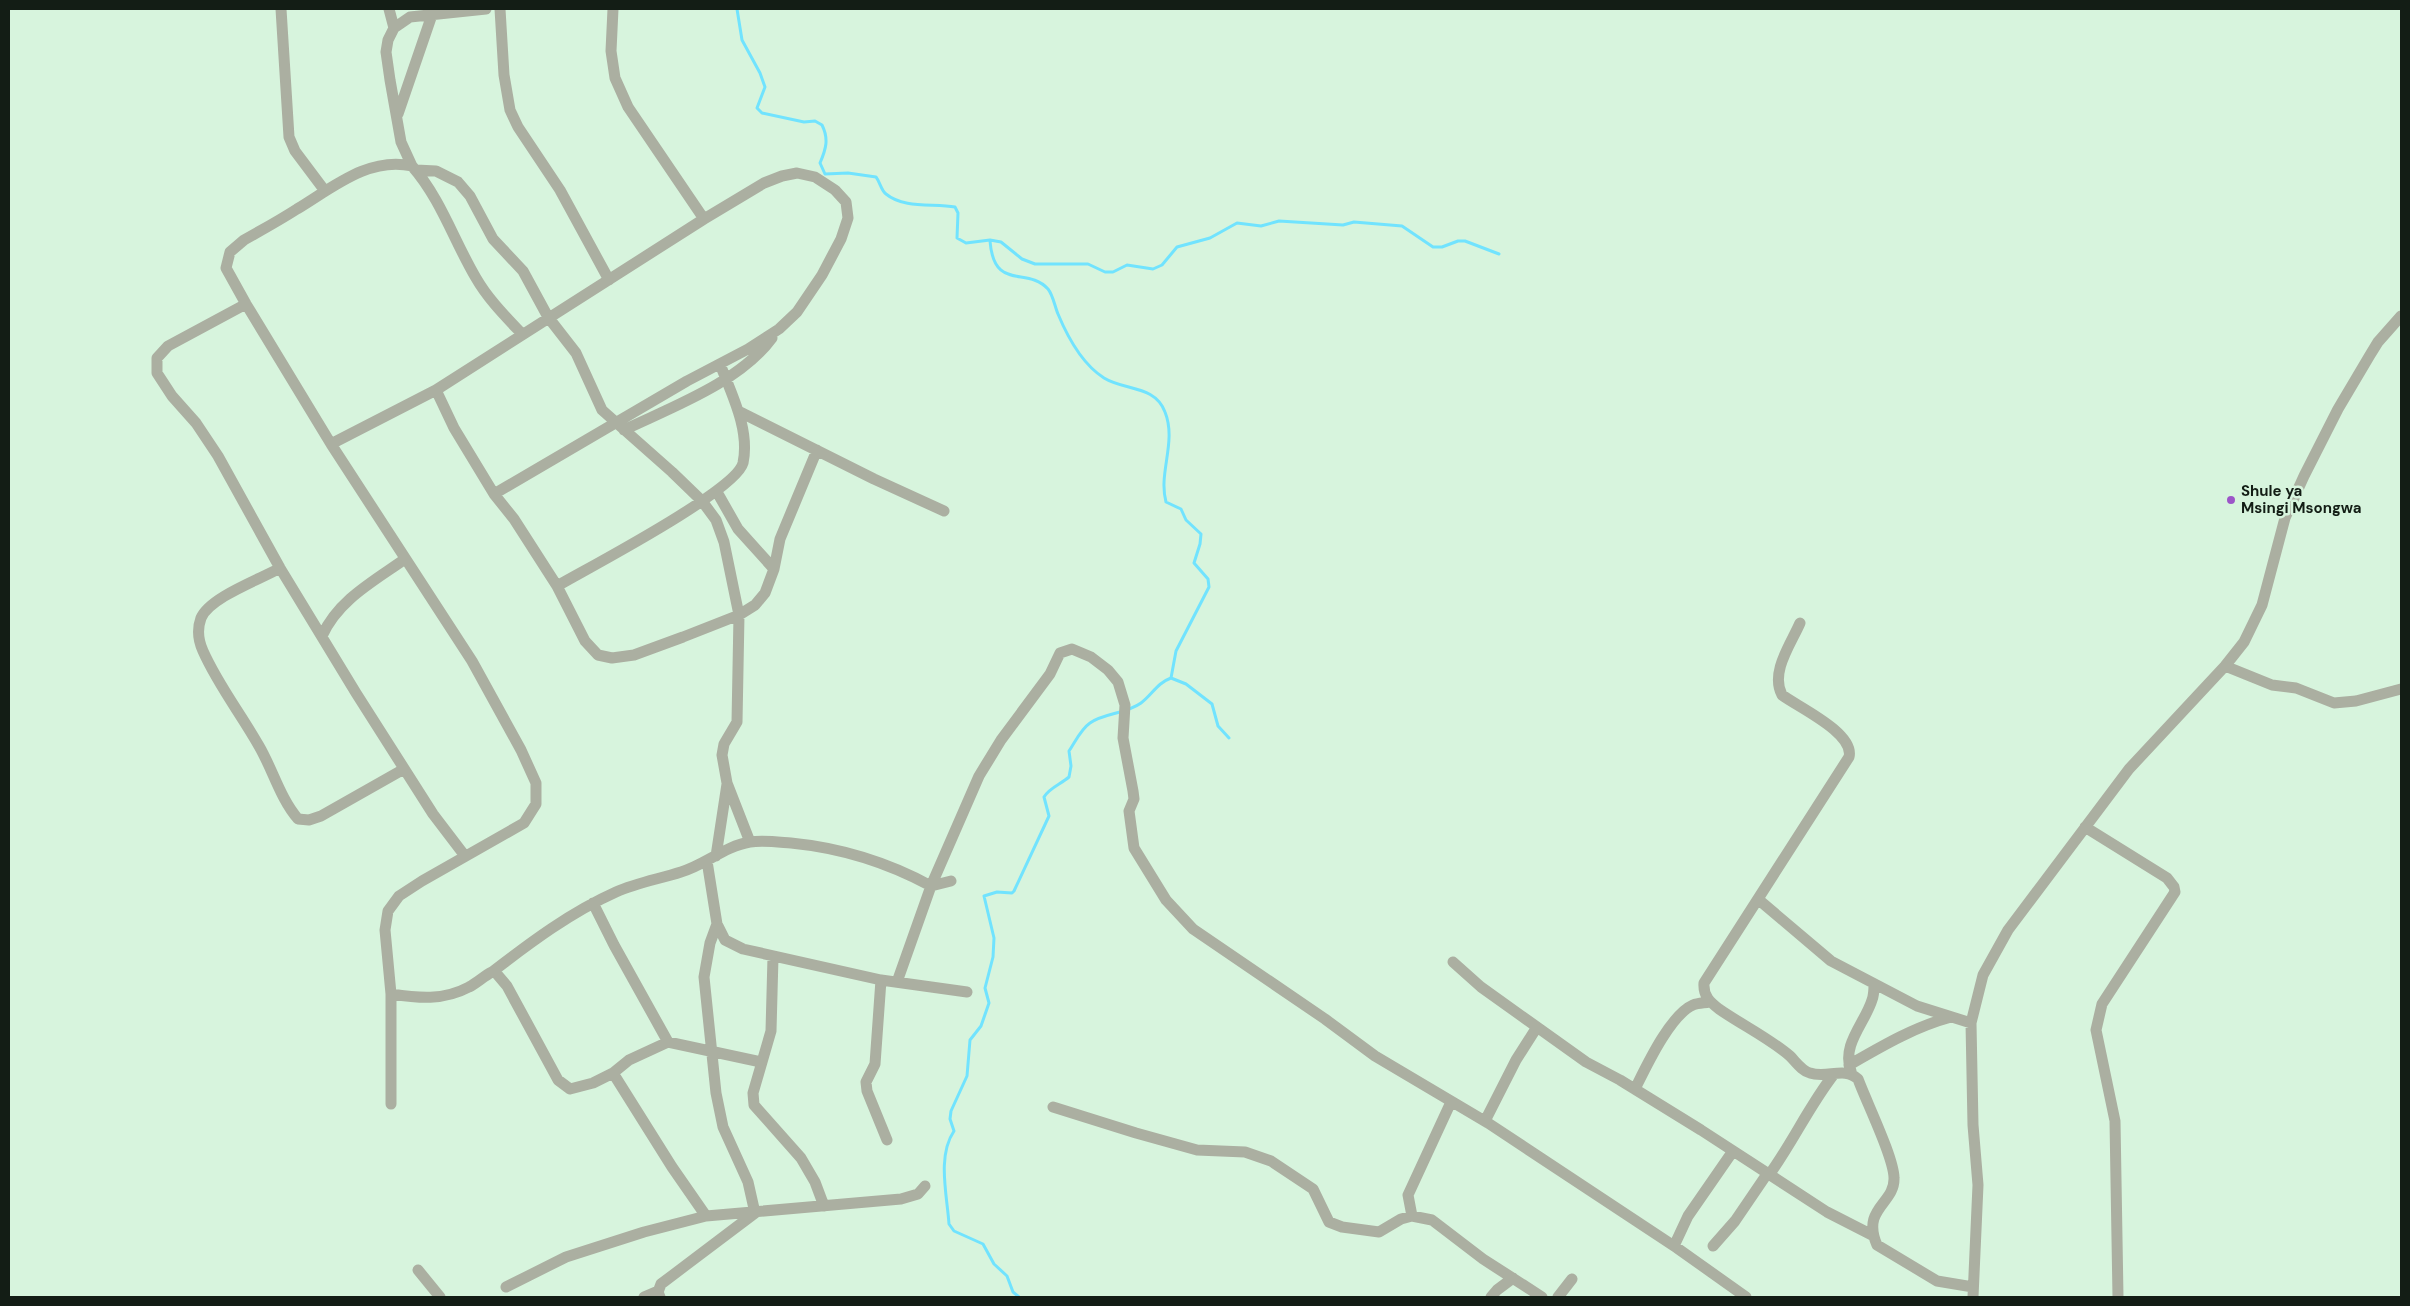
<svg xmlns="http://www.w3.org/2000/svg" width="2410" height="1306" font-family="'DM Sans',sans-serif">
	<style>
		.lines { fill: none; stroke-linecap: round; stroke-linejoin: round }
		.stream { stroke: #71e3fe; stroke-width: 3 }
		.minor { stroke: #abafa1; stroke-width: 11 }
		.poi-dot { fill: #9c55c8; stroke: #d7f4dd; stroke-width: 2 }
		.labels { text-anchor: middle; stroke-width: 5; stroke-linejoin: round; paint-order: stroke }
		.poi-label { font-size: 15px; font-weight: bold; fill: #131d15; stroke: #d7f4dd; text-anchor: start }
	</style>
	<rect width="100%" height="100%" fill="#d7f4dd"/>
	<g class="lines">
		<path class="stream" d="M737 9 742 40 760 73 765 87 757 108 762 113 804 122 815 121 822 125C829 139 826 149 820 163L825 174 848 173 876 177C880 182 881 190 886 194 904 209 934 203 955 207L958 213 957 238 966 243 990 240 1001 242 1022 259 1035 264H1088L1105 272H1113L1127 265 1153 269 1162 265 1177 247 1210 238 1237 223 1261 226 1279 221 1343 225 1354 222 1402 226 1433 247H1442L1458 241H1465L1499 254
			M990 241C994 292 1027 266 1048 289 1053 295 1055 307 1058 314 1068 338 1082 364 1104 378 1125 391 1155 385 1165 412 1177 442 1158 473 1166 502L1181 509 1186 520 1201 534 1200 544 1194 563 1208 579 1209 587 1176 651 1171 678
			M1019 1297 1013 1292 1007 1276 994 1264 983 1244 954 1231 949 1224C947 1195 937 1156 954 1131L950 1119 951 1111 967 1076 970 1040 981 1026 989 1003 985 988 993 957 994 938 984 896 997 892 1012 893 1014 891 1049 816 1044 797C1049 788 1061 784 1069 777L1071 766 1069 751C1075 742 1081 729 1090 723 1104 713 1126 714 1141 703 1152 695 1157 683 1171 678L1186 684 1212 704 1218 726 1229 738"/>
		<path class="minor" d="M281 9 289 137 295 151 325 191
			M389 9 394 28
			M500 9 504 75 510 110 518 127 560 190 609 280
			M613 9 611 51 615 78 628 107 704 219
			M398 114 434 9
			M412 166 401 142 390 80 386 52 388 40 394 28 410 17 486 9
			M416 170 436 171 458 182 470 196 493 239 523 271 548 317 576 353 602 410 672 472 702 501 716 520 724 542 739 615 737 722 724 744 722 755 727 783 750 842
			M246 304 168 346 157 358V373L172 396 196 423 218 456 280 568 356 693 433 814 465 856
			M436 390 454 428 494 494 514 519 557 586 585 641 598 655 612 658 634 655 683 637 739 615 755 605 765 593 774 569 780 539 817 450
			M738 411 874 479 944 511
			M624 430C672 407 740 382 772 338
			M331 444 436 390 704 219 764 183 782 176 797 173 815 177 835 190 846 202 848 218 841 239 822 275 797 312 779 329 748 349 687 381 494 494
			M717 492 738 529 774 569
			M280 568C261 579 210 597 201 618 197 629 198 640 203 651 218 685 241 714 259 746 273 770 280 798 298 819L309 820 321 816 404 769
			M557 586C588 568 736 491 743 463 750 430 732 395 720 364
			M1800 623C1791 644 1770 672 1782 695 1798 707 1855 733 1849 757L1704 983C1703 996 1710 1002 1719 1009 1742 1025 1769 1038 1790 1056 1796 1062 1802 1071 1810 1073 1827 1079 1844 1066 1858 1079 1866 1101 1894 1158 1894 1178 1895 1204 1861 1208 1877 1245L1937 1281 1973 1287
			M322 636C338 600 374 581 405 559
			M2225 666 2272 685 2296 688 2334 703 2356 701 2401 689
			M2085 827 2167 878 2174 887 2175 892 2102 1004 2096 1030 2115 1121 2118 1297
			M716 856 727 784
			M707 861 717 924 725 940 743 949 881 980 967 992
			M1759 900 1831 961 1917 1006 1971 1023
			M593 903 614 945 668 1042
			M773 957 771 1031 753 1093 754 1105 801 1158 815 1182 824 1206
			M1453 962 1481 987 1586 1062 1620 1080 1701 1130 1827 1212 1872 1235
			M492 972C531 942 571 912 616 892 636 883 659 879 681 872 705 865 725 846 750 842 763 840 778 842 791 843 842 848 887 862 931 886L951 881
			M881 980 875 1064 866 1082 867 1091 887 1140
			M897 982 931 886 979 776 1001 740 1050 674 1060 653 1072 649 1091 657 1108 670 1118 682 1125 705 1123 738 1133 791 1134 799 1129 811 1134 848 1166 900 1193 929 1325 1019 1375 1056 1488 1123 1677 1248 1746 1297
			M391 994C418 998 443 1001 469 987 477 983 484 976 492 972L496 973 507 986 558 1080 570 1089 593 1083 613 1073 629 1060 668 1042 761 1062
			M1849 1065C1882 1046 1914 1027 1951 1017
			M1851 1071C1841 1045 1865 1023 1872 1000 1874 995 1874 989 1874 984
			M613 1073 672 1167 706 1216
			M1635 1089C1646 1067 1670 1015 1693 1005 1698 1003 1704 1003 1709 1002
			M391 1104V994L385 930 388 911 399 896 422 881 524 823 536 804V783L521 750 472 661 331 444 246 304 226 268 230 252 244 240C262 230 280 220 297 209 332 188 369 156 412 166 441 199 454 241 476 278 488 299 506 317 522 334
			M1053 1107 1136 1133 1197 1150 1245 1152 1271 1161 1313 1189 1329 1222 1342 1227 1379 1232 1401 1219 1412 1216 1432 1220 1483 1259 1542 1297
			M1485 1121 1516 1060 1537 1027
			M1769 1175C1793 1142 1809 1106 1834 1074
			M1412 1216 1408 1195 1451 1102
			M1674 1246 1688 1216 1733 1151
			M1713 1246 1735 1221 1767 1174
			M418 1270 440 1297
			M506 1287 566 1257 644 1232 706 1216 901 1199 918 1194 925 1186
			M644 1297 658 1291
			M660 1297 658 1292 661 1284 755 1213 748 1182 723 1127 716 1093 704 977 710 943 717 924
			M1491 1297 1497 1290 1513 1278
			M1558 1297 1572 1279
			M1973 1297 1978 1185 1973 1125 1971 1023 1983 975 2008 930 2129 769 2225 666 2244 642 2262 605 2285 518 2304 476 2338 409 2370 355 2378 342 2401 316"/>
	</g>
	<circle class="poi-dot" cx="2231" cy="500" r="5"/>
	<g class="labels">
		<g class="poi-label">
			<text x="2241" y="496">Shule ya<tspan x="2241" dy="17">Msingi Msongwa</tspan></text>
		</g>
	</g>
	<rect width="2410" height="1306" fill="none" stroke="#131d15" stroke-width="20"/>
</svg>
